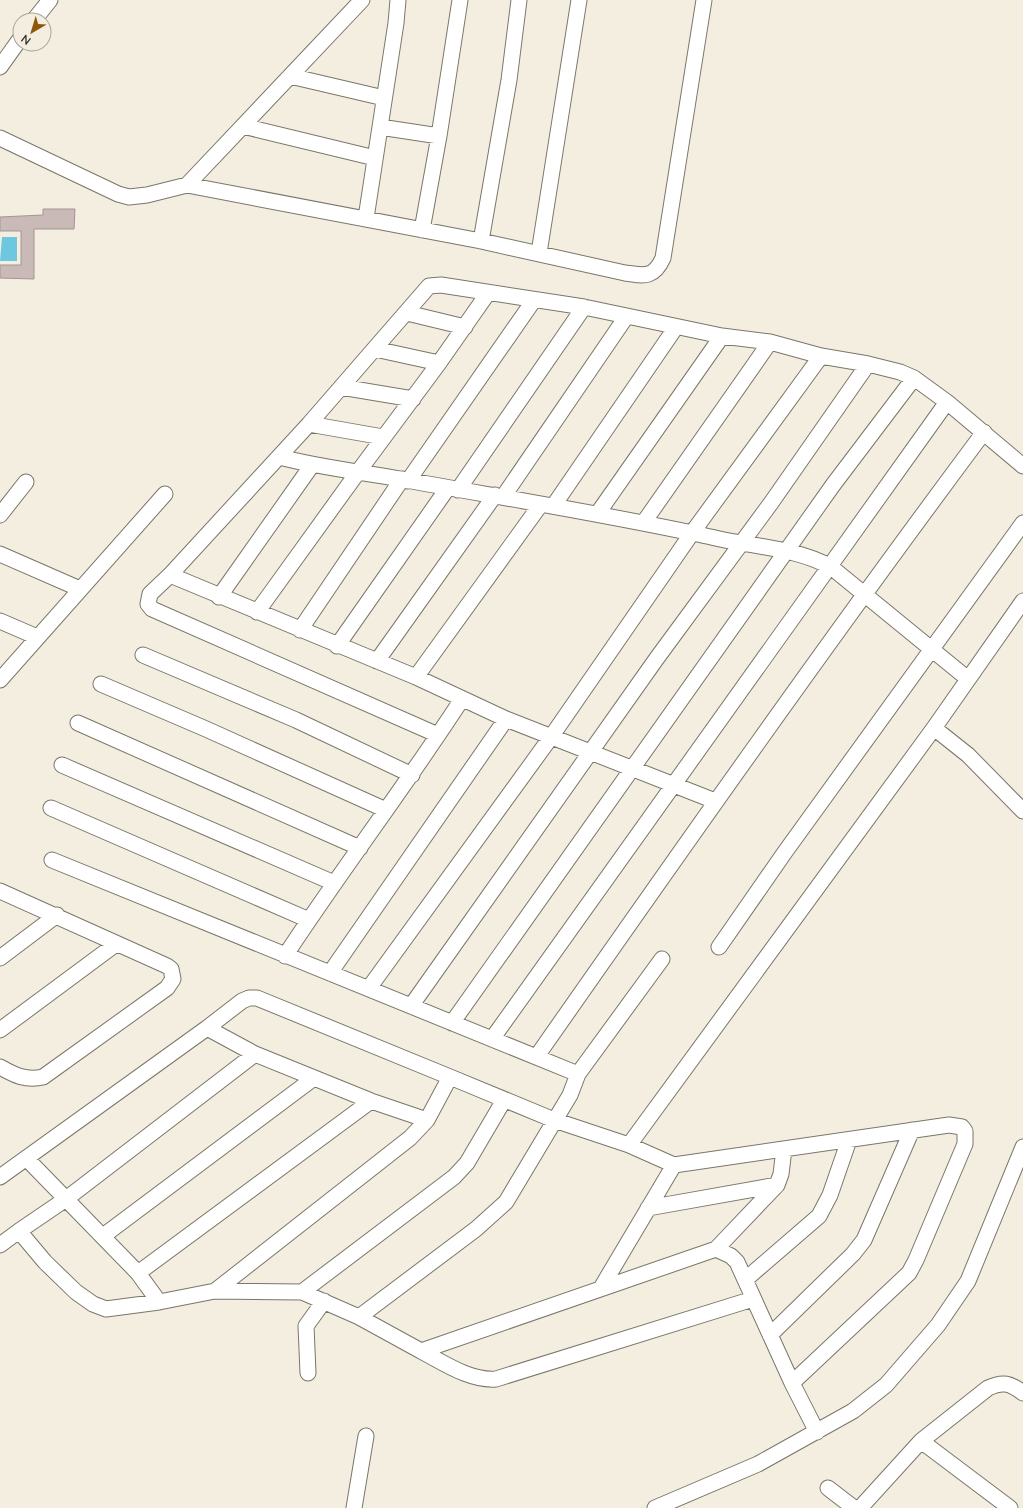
<svg xmlns="http://www.w3.org/2000/svg" width="1023" height="1508" font-family="Lato,sans-serif">
	<style>
		.water { fill: #6dc7df }
		.building { fill: #cabab7; stroke: #a49591 }
		.lines { fill: none; stroke-linecap: round; stroke-linejoin: round }
		.street-casing { stroke: #7a7669; stroke-width: 17 }
		.street { stroke: #fff; stroke-width: 15 }
	</style>
	<rect width="100%" height="100%" fill="#f3eee0"/>
	<path class="water" d="M2 237H17V261H0Z"/>
	<path class="building" d="M43 209H75L74 229H34V279L0 278V265H21V231H0V217L43 215Z"/>
	<g class="lines">
		<defs>
			<path id="street" d="M34 20 50 0
				M0 67 20 39
				M290 76 384 98
				M243 126 375 158
				M380 127 439 136
				M0 138 118 194 129 197 147 195 187 185 481 241 625 273C645 276 654 278 663 258L704 0
				M187 185 362 0
				M366 218 396 23 398 0
				M422 230 439 136 460 0
				M481 241 509 80 519 0
				M539 253 579 0
				M407 313 465 327
				M375 349 439 363
				M341 387 413 399
				M309 424 383 437
				M279 457C319 467 360 472 400 479 499 497 598 513 697 534 712 537 727 541 741 543 772 548 803 552 831 567L968 679
				M408 481 534 300
				M458 490 584 307
				M503 497 626 317
				M554 505 676 327
				M598 513 722 336
				M0 515 26 482
				M644 522 770 342
				M0 554 80 589
				M170 575 416 677 506 719 715 801
				M219 597 312 465
				M257 612 358 472 439 363 488 293
				M0 621 37 637
				M300 630 402 479
				M337 646 447 489
				M143 655 296 720 412 775
				M377 661 495 495
				M416 677 541 504
				M0 680 165 494
				M101 684 206 729 386 810
				M78 723 360 848
				M934 728 968 755 1023 811
				M438 735 152 609 148 604 150 594 170 575 309 424 429 286 441 285 584 307 722 336 770 342 821 356 868 364 900 372 914 378 947 402 1023 466
				M62 765 334 883
				M51 808 309 920
				M52 860 578 1074 570 1095 506 1202 476 1229 359 1317
				M0 891 167 966 171 969 173 979 167 988 43 1077C26 1081 14 1075 0 1067
				M719 947 785 852 1023 523
				M285 956C342 869 405 787 462 699
				M0 958 57 915
				M330 973 506 719
				M369 988 551 737 692 533 821 356
				M411 1006 657 658 771 503 868 364
				M452 1023 833 485 914 378
				M207 1028 255 1054 371 1101 427 1120
				M0 1030 116 944
				M492 1039 947 402
				M537 1056C684 846 831 637 984 432
				M578 1074 662 959
				M629 1145 934 728 1023 601
				M26 1158 138 1273 159 1302
				M0 1177 207 1028 242 1001 249 998H257L450 1077
				M648 1208 777 1185
				M19 1231 66 1199 255 1054
				M103 1236 314 1078
				M0 1245 19 1231 45 1262 76 1292 93 1304 106 1309 159 1302 215 1291 302 1292 359 1317 421 1351 716 1249 777 1185 781 1174 784 1149
				M716 1249 731 1256 737 1262 792 1383 817 1432
				M138 1273 371 1101
				M746 1279 819 1216 830 1195 849 1140
				M601 1288 674 1165
				M215 1291 410 1138 427 1120 450 1077 554 1120 629 1145 674 1165 949 1125 962 1127 965 1131V1144L916 1260 909 1273 792 1383
				M302 1292 454 1177 467 1163 504 1100
				M770 1335 853 1254 864 1240 912 1130
				M421 1351C444 1363 470 1381 496 1379L753 1299
				M308 1373 306 1326 324 1301
				M921 1441 1010 1508
				M828 1488 854 1508
				M354 1508 366 1436
				M655 1508 758 1464 853 1411 886 1385 938 1325 968 1281 1023 1147
				M860 1508 921 1441 988 1388C1003 1381 1010 1383 1023 1393"/>
		</defs>
		<use href="#street" class="street-casing"/>
		<use href="#street" class="street"/>
	</g>
	<g transform="translate(32 32) rotate(218)"><circle r="19" fill="#f3eee0" stroke="#a7a499"/>
	<path d="M0-3L7 15L0 10L-7 15Z" fill="#8e580a"/>
	<text y="-6" font-size="11" font-weight="bold" text-anchor="middle" fill="#36342f">N</text>
	</g>
</svg>
